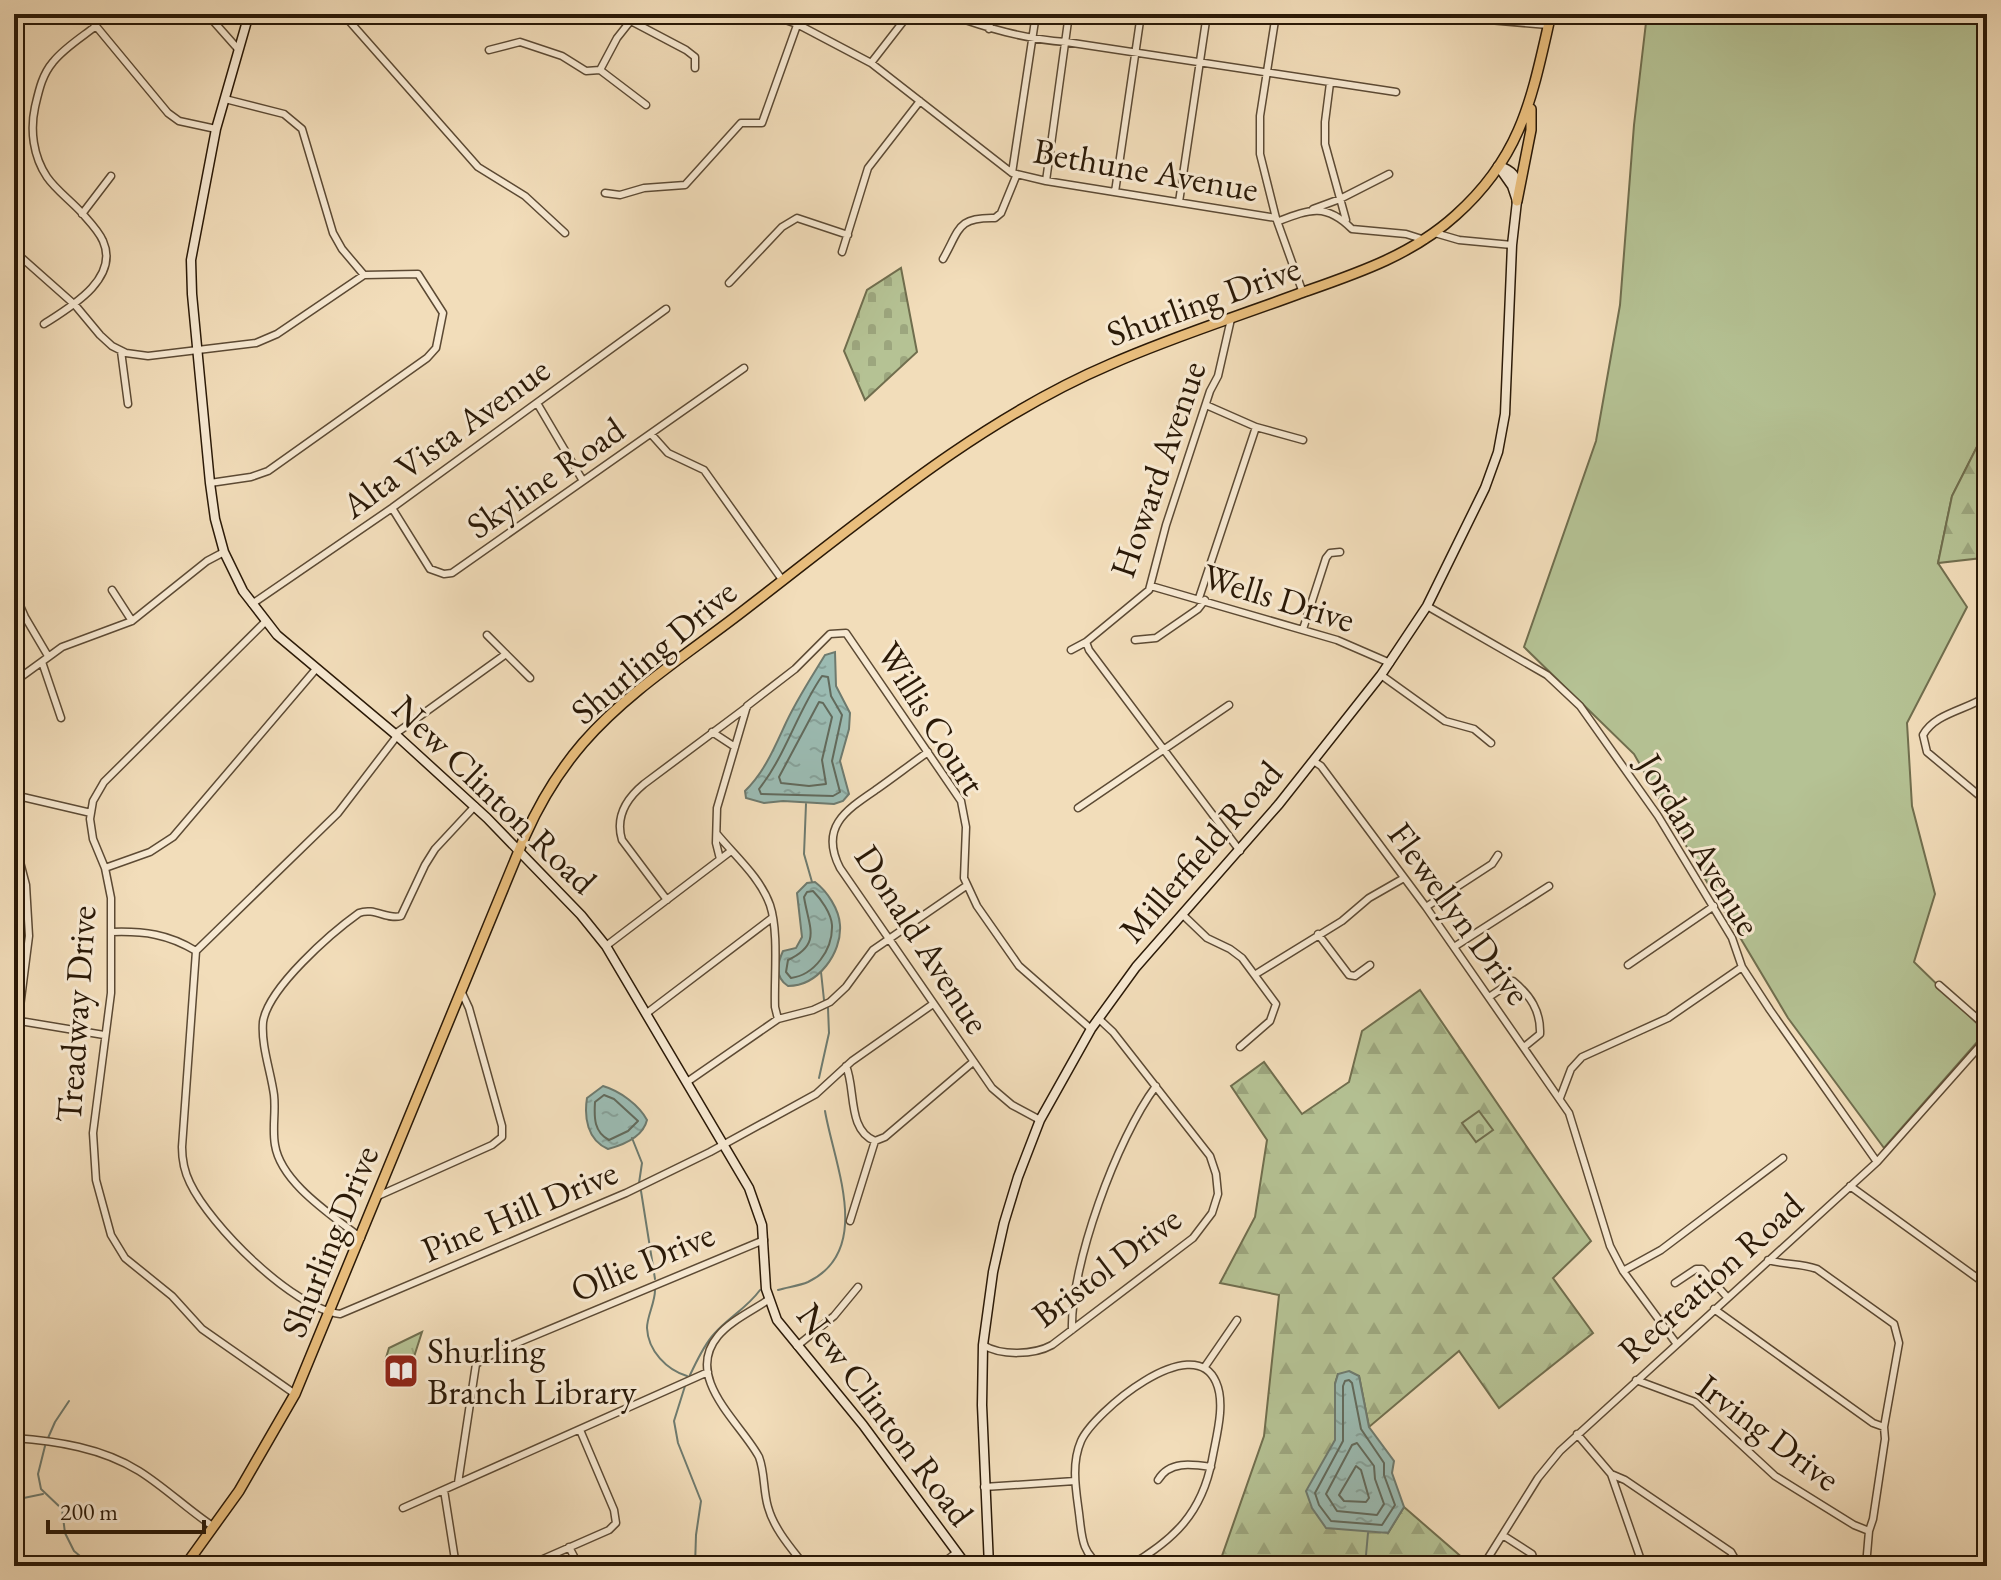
<svg xmlns="http://www.w3.org/2000/svg" width="2001" height="1580" font-family="'EB Garamond',serif">
	<style>
		.grass { fill: #b5c294; stroke: #706e4e; stroke-width: 2 }
		.forest { fill: url(#forest-firs); stroke: #706e4e; stroke-width: 2 }
		.cemetery { fill: url(#cemetery-stones); stroke: #706e4e; stroke-width: 2 }
		.park { fill: url(#park-tufts); stroke: #706e4e; stroke-width: 2 }
		.water { fill: url(#water-ripples); stroke: #6e7a6e; stroke-width: 2 }
		.lines { fill: none; stroke-linecap: round; stroke-linejoin: round }
		.shore { stroke: #626a5c; stroke-width: 2 }
		.stream { stroke: #6e7a6e; stroke-width: 2 }
		.street-casing { stroke: #5c4a34; stroke-width: 9 }
		.secondary-casing { stroke: #2a1907; stroke-width: 11 }
		.primary-casing { stroke: #2a1907; stroke-width: 12 }
		.street { stroke: #f7e9d2; stroke-width: 6 }
		.secondary { stroke: #f7e9d2; stroke-width: 8 }
		.primary { stroke: #e9be7d; stroke-width: 9 }
		.labels { text-anchor: middle; stroke-width: 6; stroke-linejoin: round; paint-order: stroke }
		.street-label { font-size: 36px; fill: #2a1907; stroke: #f7e9d2 }
		.poi-label { font-size: 36px; fill: #2a1907; stroke: #f7e9d2; text-anchor: start }
	</style>
	<defs>
		<pattern id="forest-firs" width="22" height="20" patternUnits="userSpaceOnUse" patternTransform="scale(2)"><rect width="22" height="20" fill="#b5c294"/><path d="M5 1l3.5 6h-7zM16 11l3.5 6h-7z" fill="#9ca67e"/></pattern>
		<pattern id="cemetery-stones" width="16" height="16" patternUnits="userSpaceOnUse" patternTransform="scale(2)"><rect width="16" height="16" fill="#b5c294"/><path d="M2 7V4a2 2 0 0 1 4 0v3zM10 15v-3a2 2 0 0 1 4 0v3z" fill="#9ca67e"/></pattern>
		<pattern id="park-tufts" width="24" height="20" patternUnits="userSpaceOnUse" patternTransform="scale(2)"><rect width="24" height="20" fill="#b5c294"/><path d="M3 7l-1-3M5 7V3M7 7l1-3M15 17l-1-3M17 17v-4M19 17l1-3" fill="none" stroke="#9ca67e"/></pattern>
		<pattern id="water-ripples" width="26" height="14" patternUnits="userSpaceOnUse" patternTransform="scale(2)"><rect width="26" height="14" fill="#9bbbb2"/><path d="M2 4q2-2 4 0t4 0M15 11q2-2 4 0t4 0" fill="none" stroke="#86a098"/></pattern>
	</defs>
	<rect width="100%" height="100%" fill="#f2ddba"/>
	<filter id="stains"><feTurbulence type="fractalNoise" baseFrequency=".0025" numOctaves="4"/><feColorMatrix values="0 0 0 0 .2 0 0 0 0 .09 0 0 0 0 .02 0 0 0 .5 -.17"/></filter>
	<radialGradient id="worn" r=".72"><stop offset=".6" stop-color="#630" stop-opacity="0"/><stop offset="1" stop-color="#630" stop-opacity=".3"/></radialGradient>
	<path class="grass" d="M1647 14H1987V427L1952 496 1938 563 1967 607 1907 723 1912 806 1935 894 1914 962 1986 1032 1884 1148 1788 1018 1701 872 1634 754 1524 647 1596 441 1620 305 1634 125Z"/>
	<path class="forest" d="M1987 427V545L1982 558 1938 563 1952 496Z
		M1420 990 1591 1241 1553 1278 1593 1333 1499 1408 1459 1351 1369 1427 1359 1376 1338 1374 1335 1384V1440L1388 1533 1404 1507 1472 1566H1228L1222 1556 1264 1436 1279 1295 1220 1283 1255 1217 1267 1140 1231 1086 1264 1062 1302 1114 1349 1082 1362 1031Z"/>
	<path class="cemetery" d="M901 268 917 352 865 400 844 351 867 290Z
		M1479 1111 1493 1130 1476 1142 1462 1123Z"/>
	<path class="park" d="M422 1332 412 1363 385 1361 389 1348Z"/>
	<path class="water" d="M835 652 836 686 850 713 849 729 840 761 849 794 843 801 834 804 783 801 764 803 746 798 745 791C764 772 773 751 784 727 795 702 811 678 825 655Z
		M815 882C827 891 839 909 840 925 842 953 818 986 788 986 775 978 777 964 783 951L796 948 802 937 797 893 807 883Z
		M603 1086C620 1091 639 1105 647 1120 643 1137 623 1145 608 1149 587 1140 584 1117 587 1098Z
		M1349 1371 1359 1376 1369 1427 1394 1461 1392 1473 1404 1507 1388 1533 1326 1528 1312 1508 1306 1491 1335 1440V1384L1338 1374Z"/>
	<g class="lines">
		<path class="shore" d="M822 676 828 677 831 696 842 715 832 761 840 792 833 796 761 794 759 789C786 755 797 712 822 676Z
			M819 702 823 703 832 717 822 760 826 784 809 786 781 783 779 777Z
			M813 891C821 899 831 913 832 925 833 950 814 975 791 978L786 972 788 960C822 944 809 928 804 897L807 892Z
			M604 1095 614 1099 638 1121 628 1131 609 1140C594 1132 594 1118 595 1102Z
			M1349 1380 1352 1383 1361 1429 1384 1463V1475L1395 1505 1382 1525 1331 1521 1319 1505 1315 1493 1343 1441V1386L1345 1381Z
			M1357 1443 1374 1466 1375 1479 1384 1504 1377 1515 1337 1511 1326 1494 1352 1445Z
			M1356 1466 1361 1470 1369 1498 1366 1502 1344 1501 1339 1495Z"/>
		<path class="stream" d="M806 804 804 854 812 882
			M821 972 824 1000
			M819 1078 829 1033 828 1008
			M632 1138 642 1163 639 1183
			M641 1191 655 1279
			M655 1290C655 1303 647 1316 647 1328 648 1351 667 1370 687 1376
			M778 1290C787 1287 799 1286 808 1282 874 1250 834 1164 825 1111
			M689 1377C696 1363 703 1346 714 1334 729 1317 747 1308 760 1290
			M685 1386 674 1421 678 1443 701 1501 696 1535 695 1566
			M48 1438 55 1422 69 1401
			M45 1446 38 1474 41 1489 62 1509 65 1533 74 1551 92 1566
			M14 1500 43 1494
			M1365 1566 1368 1533"/>
		<defs>
			<path id="street" d="M86 14 168 113 179 121 216 129
				M207 14 238 49
				M343 14 478 167 525 196 565 233
				M768 14 797 24 871 63 1012 173 1046 181 1276 218
				M948 14C987 28 1024 39 1066 42L1396 92
				M1276 14 1260 116V154L1276 218 1303 293
				M1420 14 1548 25
				M631 21 686 50 695 57V68
				M989 29 992 14
				M489 50 520 42 562 56 586 71 600 70 617 38 636 14
				M871 63 909 14
				M600 70 646 105
				M1330 83 1325 122V144L1346 220
				M225 99 284 114 302 129 333 233 342 249 364 275
				M1012 173 1036 14
				M1046 181 1069 14
				M1115 192 1141 14
				M605 193 620 195 644 188 685 185 741 123H762L801 14
				M1179 202 1207 14
				M1313 209 1340 199 1389 174
				M82 214 111 176
				M1279 221C1310 209 1326 203 1352 229L1406 234 1425 240
				M1435 233 1459 240 1512 245
				M14 251 75 305 100 335 112 346 126 353 148 356 256 343 277 334 364 275 418 274 443 313 436 348 427 358 268 471 251 477 210 483
				M842 252 868 168 920 101
				M943 259C960 229 957 217 995 218L1001 213 1017 174
				M729 283 782 227 797 218 848 235
				M44 324C69 308 120 279 103 241 99 231 88 220 81 212 70 200 56 190 47 177 33 156 30 130 35 107 39 90 42 75 53 62 64 48 82 37 96 26
				M121 351 128 404
				M537 403 583 481
				M1206 405 1256 427 1303 440
				M651 434 668 453 704 470 783 581
				M392 508 430 569 444 574 452 573 744 368
				M1151 586 1337 640 1390 663
				M112 590 132 621
				M14 592 25 617 48 656
				M1199 598 1256 427
				M252 604 392 508 666 309
				M1427 606 1547 675 1580 706 1658 816 1732 938 1742 967 1770 1010 1877 1162
				M265 622 104 782 93 801 90 819 93 839 105 868 111 898V993L93 1133 96 1180 111 1235 125 1258 172 1296 202 1329 295 1394
				M1303 629 1326 558 1330 553 1340 552
				M487 635 530 678
				M1135 640 1156 638 1198 609 1205 600
				M1086 642 1089 650 1240 851
				M1071 650 1086 642 1149 590 1166 525 1210 391 1218 376 1231 319
				M42 662 61 718
				M1381 675 1445 721 1474 729 1491 743
				M14 682 62 647 132 621 207 561 224 552
				M1987 696C1967 710 1935 713 1923 735L1927 752 1987 802
				M712 732 735 747
				M395 734 506 654
				M397 736 338 813 196 951 182 1147C182 1159 184 1171 190 1183 210 1225 292 1308 340 1314L626 1193 710 1152 816 1094 852 1061 933 1004
				M928 752C911 764 894 777 877 789 846 810 819 827 840 868L992 1088 1012 1105 1040 1120
				M1315 762 1321 766 1426 907 1569 1113 1610 1246 1623 1271 1676 1343
				M1987 762V767
				M14 795 91 813
				M1078 808 1229 705
				M717 834C735 856 760 877 770 905 779 932 774 977 775 1007L778 1019
				M14 839 26 885 29 936 14 1054
				M720 859 716 843 717 808 747 706 795 669 830 634 846 633 961 801 966 827 964 878 977 906 1019 966 1091 1029
				M105 868 150 852 173 837 316 669
				M667 900 622 840C615 817 627 798 644 784L747 707
				M1426 907 1492 864 1498 855
				M1183 915 1207 938 1230 949 1242 958 1276 1004 1270 1021 1240 1047
				M112 932C144 931 168 934 196 951
				M1318 934 1349 975 1355 976 1370 965
				M606 946 731 851
				M1454 947 1549 886
				M1628 965 1714 906
				M1256 974 1342 921 1369 898 1404 878
				M1939 985 1987 1027
				M1489 997 1513 981C1530 995 1541 1011 1540 1034L1524 1047
				M647 1013 772 918
				M14 1020 104 1035
				M846 1066C856 1089 847 1130 875 1141L885 1137 973 1062
				M687 1082 778 1019 813 1010 830 1002 846 987 873 950 966 886
				M1560 1098 1571 1069 1582 1057 1668 1018 1742 967
				M1850 1186 1987 1285
				M378 1196 492 1145 502 1137V1126L469 1008 462 993
				M14 1208V1211
				M850 1221 875 1141
				M361 1238C332 1215 281 1183 275 1145 272 1128 276 1112 274 1095 271 1072 261 1046 263 1022 268 988 331 933 359 913 374 907 387 920 401 916L425 865 435 849 475 806
				M1768 1260C1784 1265 1801 1263 1817 1269L1894 1324 1899 1343 1884 1427 1885 1439 1873 1519 1869 1531 1866 1566
				M1623 1271 1661 1250 1783 1158
				M1675 1283 1696 1269H1702L1727 1297
				M768 1300C752 1311 730 1321 718 1336 683 1378 741 1423 759 1457 765 1473 763 1490 768 1507 774 1529 791 1548 805 1566
				M1714 1309 1873 1423 1884 1427
				M1072 1330C1070 1266 1117 1138 1156 1086
				M983 1345C1001 1356 1034 1355 1052 1345L1193 1238 1212 1213 1218 1194 1216 1174 1210 1156 1113 1032 1098 1018
				M797 1346 834 1316 858 1287
				M1204 1368 1237 1320
				M1636 1380 1695 1402 1775 1476 1854 1525 1869 1531
				M1577 1434 1611 1474 1643 1566
				M14 1438C57 1441 102 1448 139 1471 166 1488 188 1510 214 1527
				M1611 1474 1625 1480 1731 1552 1739 1566
				M1158 1480C1169 1461 1191 1464 1211 1467
				M458 1483 476 1364 500 1350 764 1240
				M984 1487 1075 1481
				M444 1490 456 1566
				M403 1508 708 1372
				M1504 1536 1532 1554 1534 1560 1531 1566
				M569 1547 579 1566
				M527 1566 609 1530 616 1523 614 1510 580 1430
				M939 1566 956 1553
				M1102 1566C1081 1553 1082 1536 1079 1513 1076 1490 1071 1464 1081 1441 1094 1412 1193 1329 1216 1382 1226 1404 1216 1437 1212 1460 1202 1513 1174 1540 1129 1566
				M1483 1566 1538 1478 1560 1451 1877 1162 1987 1038"/>
			<path id="secondary" d="M249 14 216 129 191 260 192 294 210 483 215 519 224 552 243 591 277 635 395 734 487 818 581 915 606 946 749 1188 762 1225 766 1289 777 1320 863 1425 967 1566
				M1499 166C1512 170 1518 176 1516 190
				M989 1566 982 1405 983 1345 993 1272 1004 1223 1018 1177 1040 1120 1091 1029 1136 967 1279 804 1381 675 1427 606 1485 488 1498 452 1505 414 1512 245 1517 201 1512 186 1498 166"/>
			<path id="primary" d="M1517 201 1531 130V109
				M185 1566 239 1491 295 1394 525 836C540 802 559 771 583 743 629 690 692 651 747 608 862 520 977 421 1111 364 1172 337 1236 317 1298 294 1355 274 1411 256 1456 215 1523 155 1532 96 1551 14"/>
		</defs>
		<use href="#street" class="street-casing"/>
		<use href="#secondary" class="secondary-casing"/>
		<use href="#primary" class="primary-casing"/>
		<use href="#street" class="street"/>
		<use href="#secondary" class="secondary"/>
		<use href="#primary" class="primary"/>
	</g>
	<defs>
		<symbol id="library-square" viewBox="-11 -11 22 22"><rect x="-9" y="-9" width="18" height="18" rx="4" fill="#8f2418" stroke="#f7e9d2"/><path d="M-6-4Q-3-5.5-.7-3.5V5Q-3 3-6 4ZM6-4Q3-5.5 .7-3.5V5Q3 3 6 4Z" fill="#fff"/></symbol>
	</defs>
	<g fill-rule="evenodd">
		<use href="#library-square" x="381" y="1351" width="40" height="40"/>
	</g>
	<g class="labels">
		<g class="street-label">
			<text transform="translate(1146 169) rotate(10)" y="13">Bethune Avenue</text>
			<text transform="translate(1203 300) rotate(-20)" y="13">Shurling Drive</text>
			<text transform="translate(445 437) rotate(-36)" y="13">Alta Vista Avenue</text>
			<text transform="translate(1157 469) rotate(-71)" y="13">Howard Avenue</text>
			<text transform="translate(545 477) rotate(-35)" y="13">Skyline Road</text>
			<text transform="translate(1279 597) rotate(17)" y="13">Wells Drive</text>
			<text transform="translate(653 651) rotate(-40)" y="13">Shurling Drive</text>
			<text transform="translate(932 718) rotate(58)" y="13">Willis Court</text>
			<text transform="translate(495 794) rotate(44)" y="13">New Clinton Road</text>
			<text transform="translate(1700 844) rotate(59)" y="13">Jordan Avenue</text>
			<text transform="translate(1200 851) rotate(-49)" y="13">Millerfield Road</text>
			<text transform="translate(1460 913) rotate(54)" y="13">Flewellyn Drive</text>
			<text transform="translate(923 939) rotate(57)" y="13">Donald Avenue</text>
			<text transform="translate(75 1014) rotate(-86)" y="13">Treadway Drive</text>
			<text transform="translate(519 1210) rotate(-23)" y="13">Pine Hill Drive</text>
			<text transform="translate(329 1241) rotate(-68)" y="13">Shurling Drive</text>
			<text transform="translate(642 1261) rotate(-23)" y="13">Ollie Drive</text>
			<text transform="translate(1106 1266) rotate(-37)" y="13">Bristol Drive</text>
			<text transform="translate(1710 1277) rotate(-42)" y="13">Recreation Road</text>
			<text transform="translate(886 1414) rotate(53)" y="13">New Clinton Road</text>
			<text transform="translate(1769 1432) rotate(37)" y="13">Irving Drive</text>
		</g>
		<g class="poi-label">
			<text x="427" y="1363">Shurling<tspan x="427" dy="41">Branch Library</tspan></text>
		</g>
	</g>
	<rect width="2001" height="1580" fill="none" stroke="#f2ddba" stroke-width="48"/>
	<rect x="16" y="16" width="1969" height="1548" fill="none" stroke="#2a1907" stroke-width="4"/>
	<rect x="24" y="24" width="1953" height="1532" fill="none" stroke="#2a1907" stroke-width="2"/>
	<path d="M48 1520v12h156v-12" fill="none" stroke="#2a1907" stroke-width="4"/>
	<text x="60" y="1520" font-size="24" fill="#2a1907" stroke="#f7e9d2" stroke-width="6" paint-order="stroke">200 m</text>
	<rect width="100%" height="100%" filter="url(#stains)"/>
	<rect width="100%" height="100%" fill="url(#worn)"/>
</svg>
